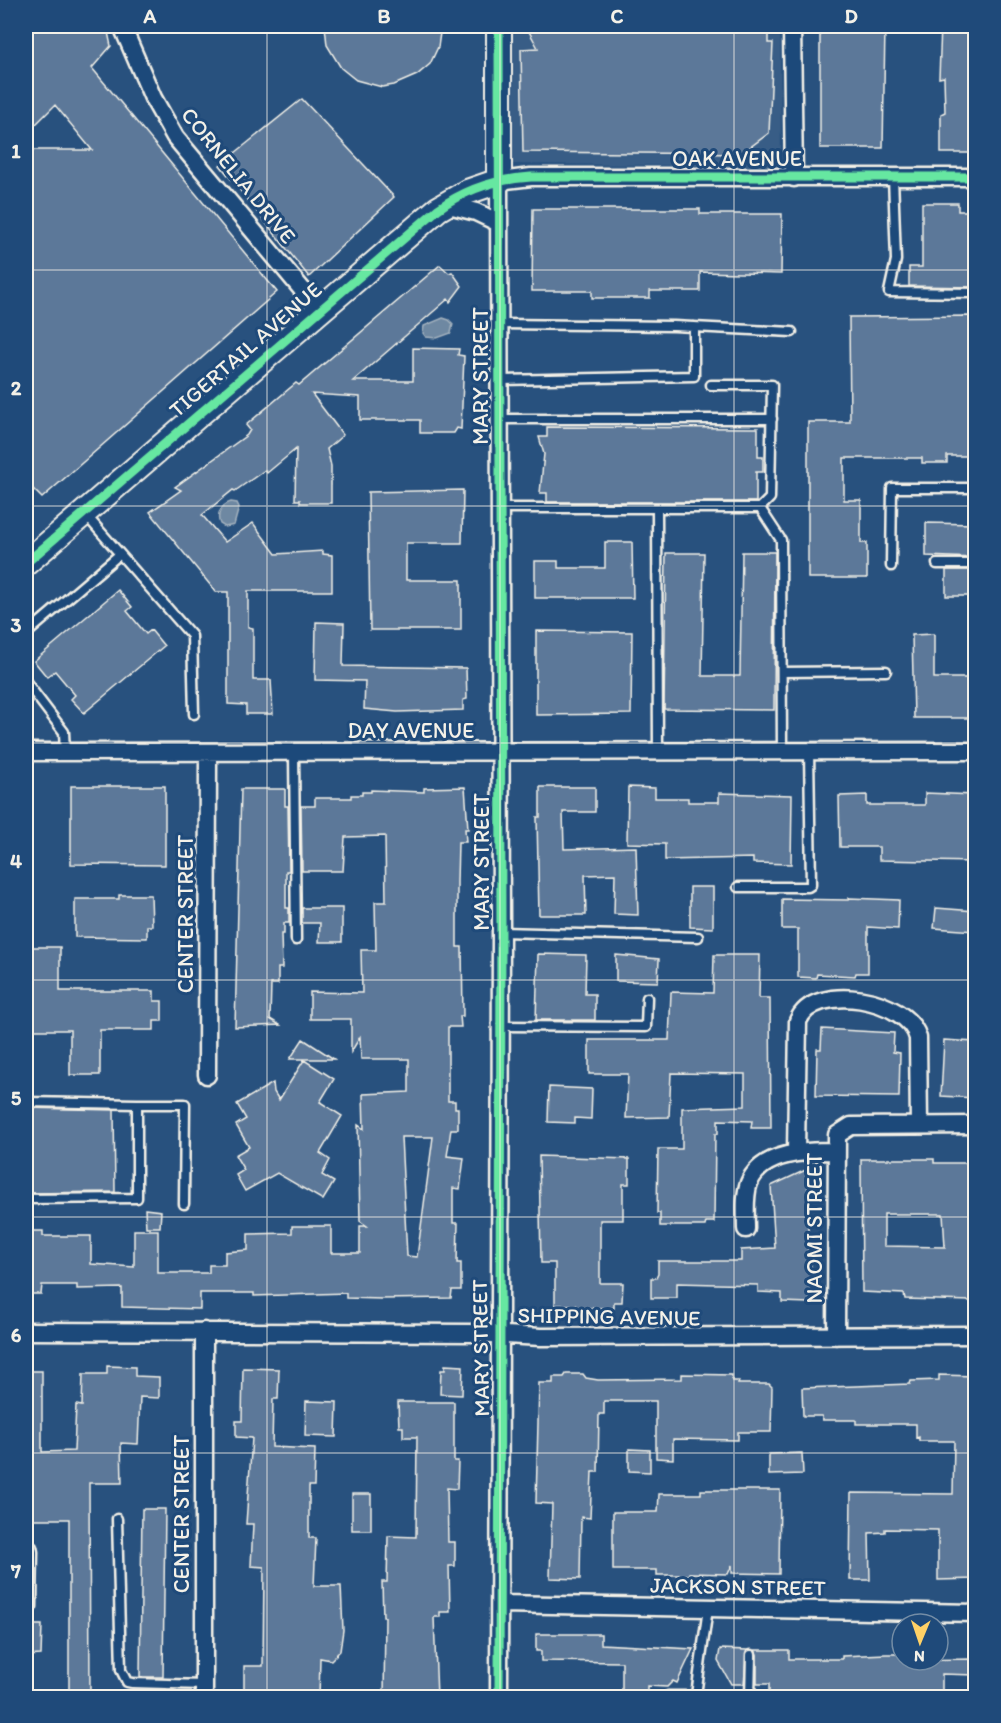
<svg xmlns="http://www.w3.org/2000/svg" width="1001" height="1723" font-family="Itim,sans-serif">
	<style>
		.built { fill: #375d86 }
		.water { fill: #6e88a2; stroke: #a4b2be; stroke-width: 1.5 }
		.building { fill: #5b7899; stroke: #f4f1e8; stroke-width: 1.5; fill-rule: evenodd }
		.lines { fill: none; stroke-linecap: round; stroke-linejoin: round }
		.lane-casing { stroke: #f4f1e8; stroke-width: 13 }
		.street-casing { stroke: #f4f1e8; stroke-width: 21 }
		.secondary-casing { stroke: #f4f1e8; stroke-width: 28 }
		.lane { stroke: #1f4a7a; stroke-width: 8 }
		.street { stroke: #1f4a7a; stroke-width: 16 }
		.secondary { stroke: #1f4a7a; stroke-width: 24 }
		.cycleway-casing { stroke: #1f4a7a; stroke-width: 13 }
		.cycleway { stroke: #66e7a1; stroke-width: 9 }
		.grid { fill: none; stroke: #f4f1e8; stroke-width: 1.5; stroke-opacity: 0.55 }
		.labels { text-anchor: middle; stroke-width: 6; stroke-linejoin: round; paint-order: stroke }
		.street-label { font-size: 22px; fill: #f4f1e8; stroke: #1f4a7a }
		.neatline { fill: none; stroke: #f4f1e8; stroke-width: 2 }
		.grid-label { font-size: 20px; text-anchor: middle; font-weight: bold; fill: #f4f1e8 }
	</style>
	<rect width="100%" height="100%" fill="#28517e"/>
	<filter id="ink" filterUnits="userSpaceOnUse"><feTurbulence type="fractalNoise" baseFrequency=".0167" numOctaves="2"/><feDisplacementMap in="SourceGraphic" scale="12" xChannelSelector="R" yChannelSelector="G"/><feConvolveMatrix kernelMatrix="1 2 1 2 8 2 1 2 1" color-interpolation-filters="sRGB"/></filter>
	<g filter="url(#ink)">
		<path class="built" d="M512 26H780L781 166 513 164Z"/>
		<path class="water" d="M443 318 449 320 453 324 451 333 437 338 426 337 423 333 424 326Z
			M231 502 237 503 239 507 234 525 225 527 220 524C216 515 221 505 231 502Z"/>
		<path class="building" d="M26 26H102L108 32 111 46 92 68 277 292 42 498 26 482V150H92L55 105 26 134Z
			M325 26H441L438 47 430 64 417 75 394 85 382 87 356 80 341 68 327 45Z
			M526 26H768V43H773L769 133 749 148 747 154 523 152 521 49 538 48Z
			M820 26H885L883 148H820Z
			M941 26H975V153H941V114L945 112 944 77 939 78Z
			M302 99 394 197 309 277 220 165Z
			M922 203H958V211H975V287L909 286V267H922Z
			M533 209H700V214H782L781 274 700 272V291H650V298H592V291H532Z
			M440 265 449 273 452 272 462 286 450 302 448 299 353 381H413V348L459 349 458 355 464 356 461 429 457 428 454 433H420V420H360V397L312 394 343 435 327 449 331 466V503H300V500H295L296 449 267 473 265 470 235 491 233 490 202 515 225 542 253 523 276 554 323 551V554L332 555V591H248V627L253 628V680H271L273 714H246V705L228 704V592H216L150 512 181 490 175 487 247 435 250 430 246 425 296 383 299 385Z
			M975 316V456H947V463H922V458H844V500H861V543H867V578H808V422H850L849 317Z
			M547 427 758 428V457H763V472H756V502H547V493H540L544 454 539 437H547Z
			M463 490 462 543H406V580H461V630H370L368 492Z
			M926 523 975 524V558L926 556Z
			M605 542H632L633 598H535V561H558V568H605Z
			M742 552H775L774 710 664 709 666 553H704L702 676H740Z
			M946 570H975V596H946Z
			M118 590 132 607 127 611 146 634 151 630 164 646 84 713 71 699 75 695 55 671 47 677 34 661Z
			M316 622 344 623 343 666 466 668 467 699 463 700V710L397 712 364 709 365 681 315 680Z
			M536 631 632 632 631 714 536 715Z
			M934 634V678H975V718H914L912 635Z
			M71 786H165V865L71 864Z
			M465 787 468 829H465L466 842H458L457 882V947H462L463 1016H460L461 1027H448V1101H455V1108H458V1129H451L447 1156 464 1158 460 1189 453 1188V1223H458L457 1263H461V1290H452L451 1298 382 1299 346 1298V1293L254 1296V1293H200V1309L122 1307V1288L77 1289V1285H42L41 1294H26V1231H43V1236H91V1264L134 1267V1230H158V1273H209V1265H225V1252L248 1250V1234L292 1233V1226H331V1253H360V1226H367L360 1221 358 1125 364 1129 363 1094 409 1092V1059H361L360 1037 351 1052V1019H310V992L362 993 361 950H376L375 902H386L385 836 345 837 343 871H302L301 806H315V798H351V795H362V792H371V790L424 792V788ZM401 1137H433L417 1257 407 1256Z
			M540 787H595V812H563L564 849 636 847 638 915 614 914 615 874 585 875 586 915H539L537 817H540Z
			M628 787 655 788V798H688V802H719V793L792 795 791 864 753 863V858L665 860V844L627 843Z
			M241 789H285V806H288L289 871H286V908H289V923H284V934H281L282 968H278V984H271L270 1019 280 1025 235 1027Z
			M925 793 975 795V862L879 860V847H840L839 796 867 795V805H925Z
			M690 887H713V928L690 927Z
			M119 895H151L152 926H147V938L75 937V899H119Z
			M849 898 899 900 898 929 868 927V973H856L855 976 817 974 816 978 798 977V929H782V899L849 900Z
			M302 908H342V942H319L320 923H302Z
			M936 908 975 911V931L934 928Z
			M26 947H60V991H154V1001H162V1021H154V1030H100V1075H70V1030H26Z
			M538 954 586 955 585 994H595V1020H536Z
			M616 955 659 959 658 982 616 981Z
			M714 955H760L759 998H770L771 1128H751L752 1121 718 1120V1134H715L714 1222H706L705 1226H660V1213H657L658 1149H682V1108L745 1106V1074L671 1073 669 1117 626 1118 628 1074H589V1040H669L671 992 713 993Z
			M822 1029 894 1033 893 1052 900 1053 899 1097 816 1096 817 1049H821Z
			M303 1039 334 1059H290Z
			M944 1040 975 1042V1098L941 1096Z
			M304 1060 334 1079 320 1102 342 1116 320 1153 330 1160 322 1175 334 1182 323 1200 277 1173 245 1191 236 1175 244 1170 235 1155 249 1147 236 1125 246 1119 237 1104 273 1083 274 1092 279 1100Z
			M549 1087 592 1089 591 1119 575 1118V1123L548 1122Z
			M26 1108 114 1110 115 1192 26 1193Z
			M539 1156 629 1159V1184H623V1220H600V1283H623L622 1302H614V1308H576V1305H555V1263H541Z
			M861 1159H934V1163H975V1297H971V1301L905 1299 904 1294 862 1292ZM884 1214H943L945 1247 884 1246Z
			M808 1169V1254H811L810 1303 782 1302V1293L758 1292V1285L677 1283V1298H651V1278H656L658 1274V1261H741V1250L775 1248 771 1186Z
			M145 1209 161 1211 160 1227H146Z
			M445 1365 463 1366 462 1395 440 1394 441 1370H445Z
			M107 1366 135 1367V1376L159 1377V1398L140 1397 138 1444 121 1443 122 1483H89L90 1697H69V1519H26V1371H42V1452L74 1451 76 1405 82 1406 83 1374H107Z
			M243 1368 279 1369 278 1399H273L272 1447 315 1449 314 1486H309V1538H316L314 1586H341L343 1630 340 1651 331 1660 320 1658 319 1698 244 1697V1666H263L264 1567 251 1566 253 1524H246L252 1438 236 1437V1421H242Z
			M566 1374H583L586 1378 598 1380 682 1379V1374L732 1375V1381H739L738 1384H769L772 1387 771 1432H738V1440L673 1439V1459L656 1458V1401H604V1414H599L598 1472H592L590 1518 581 1517 580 1579 550 1578 552 1504 536 1503 539 1383H553V1377H564Z
			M939 1375 975 1376V1492H968V1525L975 1524V1579L938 1580V1530L885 1529V1532L869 1533 870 1580H850L851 1493 953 1494 954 1441H919V1437L916 1438V1424H856V1420H822V1416H803L802 1388 910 1384 911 1381 939 1380Z
			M306 1401 337 1402 336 1437 305 1436Z
			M398 1402H454V1461H458L457 1489 447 1488 448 1542H455V1566H449L450 1612H440V1617H434L437 1698H384L385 1617H383L382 1582H387L388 1536 416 1537 417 1437H403V1427H399Z
			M629 1449 650 1450V1472L629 1471Z
			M802 1453 803 1474 769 1475V1454Z
			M701 1490H780L779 1574 732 1573V1565L728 1574 689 1573V1575H657V1570H613V1512H658L659 1494H701Z
			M352 1494H371V1530H352Z
			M142 1509H165L163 1677H140Z
			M26 1625H42L41 1655 26 1656Z
			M536 1634H601V1644L693 1649 677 1683 673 1681 667 1687 647 1686V1698H622V1662L541 1661V1651H536Z
			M720 1649 747 1650 744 1684H731L718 1661Z
			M755 1650H789V1659H842V1656L886 1654H902V1660L975 1659V1675L942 1674V1695H916V1698H769V1684H757V1655Z"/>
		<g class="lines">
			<defs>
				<path id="lane" d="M893 177 896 260 889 292 976 293
					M499 324 674 326 792 332
					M499 380 694 376V327
					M499 419H772
					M500 508H760L770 498 772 385H711
					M657 508 658 751
					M760 508 781 540 782 751
					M120 554 192 636 194 714
					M937 564H976
					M891 566 892 488H976
					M26 634 120 554 85 514
					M782 672 886 671
					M26 682 64 732 65 752
					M294 753 296 940
					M738 887H808L811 885 809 751
					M501 932 698 937
					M501 1026 646 1027 647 998
					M26 1102 137 1104V1198L26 1199
					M137 1104H185L184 1204
					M117 1519 121 1670 127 1682 132 1683 204 1685
					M26 1544 32 1547 33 1552 32 1607 26 1613
					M696 1695 708 1608
					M668 1696H750
					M750 1698 751 1655"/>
				<path id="street" d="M122 26 153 98 175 137 320 311
					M792 26 794 178
					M445 204 476 212 499 223
					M26 752 976 751
					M207 1075 208 753
					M796 1152 798 1021C814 981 908 998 918 1038L919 1125
					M746 1229C746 1215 744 1196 749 1183 762 1151 808 1151 836 1151
					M26 1331 472 1333 541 1337 976 1335
					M204 1331V1698
					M836 1336 837 1135 851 1126 976 1125
					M500 1604 976 1613
					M499 1698 501 932 499 181 531 177H976"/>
				<path id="secondary" d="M26 563 438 209 467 192 499 181V26"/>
			</defs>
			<use href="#lane" class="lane-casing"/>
			<use href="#street" class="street-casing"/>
			<use href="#secondary" class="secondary-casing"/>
			<use href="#lane" class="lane"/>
			<use href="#street" class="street"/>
			<use href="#secondary" class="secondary"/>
			<defs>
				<path id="cycleway" d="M499 26 501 932 499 1698
					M26 563 438 209C466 189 497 179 531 177H976"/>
			</defs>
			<use href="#cycleway" class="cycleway-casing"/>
			<use href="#cycleway" class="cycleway"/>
		</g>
	</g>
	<path class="grid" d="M267 26V1698M500 26V1698M734 26V1698M26 270H976M26 506H976M26 743H976M26 980H976M26 1217H976M26 1453H976"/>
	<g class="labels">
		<g class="street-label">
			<text x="737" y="166">OAK AVENUE</text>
			<text transform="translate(239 175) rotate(51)" y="8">CORNELIA DRIVE</text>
			<text transform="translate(245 349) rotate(-41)" y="8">TIGERTAIL AVENUE</text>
			<text transform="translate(480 376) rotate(-90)" y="8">MARY STREET</text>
			<text x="411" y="738">DAY AVENUE</text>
			<text transform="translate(481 862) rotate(-90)" y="8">MARY STREET</text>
			<text transform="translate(185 914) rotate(-90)" y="8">CENTER STREET</text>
			<text transform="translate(814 1228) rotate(-90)" y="8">NAOMI STREET</text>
			<text transform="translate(609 1316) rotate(1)" y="8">SHIPPING AVENUE</text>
			<text transform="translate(480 1348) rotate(-91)" y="8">MARY STREET</text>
			<text transform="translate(181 1514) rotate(-90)" y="8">CENTER STREET</text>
			<text transform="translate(738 1586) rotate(1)" y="8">JACKSON STREET</text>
		</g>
	</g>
	<rect width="1001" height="1723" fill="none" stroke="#1f4a7a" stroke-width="66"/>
	<g transform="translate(920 1642) rotate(182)"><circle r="28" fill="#1f4a7a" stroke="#748da6" stroke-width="1.5"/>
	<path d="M0-4.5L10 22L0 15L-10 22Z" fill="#ffd166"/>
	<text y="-9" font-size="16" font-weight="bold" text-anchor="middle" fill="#f4f1e8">N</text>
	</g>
	<rect x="33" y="33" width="935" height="1657" class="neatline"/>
	<g class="grid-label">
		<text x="150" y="23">A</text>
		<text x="384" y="23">B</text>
		<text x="617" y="23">C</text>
		<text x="851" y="23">D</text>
		<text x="16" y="158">1</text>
		<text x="16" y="395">2</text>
		<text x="16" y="632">3</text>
		<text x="16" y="868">4</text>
		<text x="16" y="1105">5</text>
		<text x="16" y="1342">6</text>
		<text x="16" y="1578">7</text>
	</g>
</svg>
